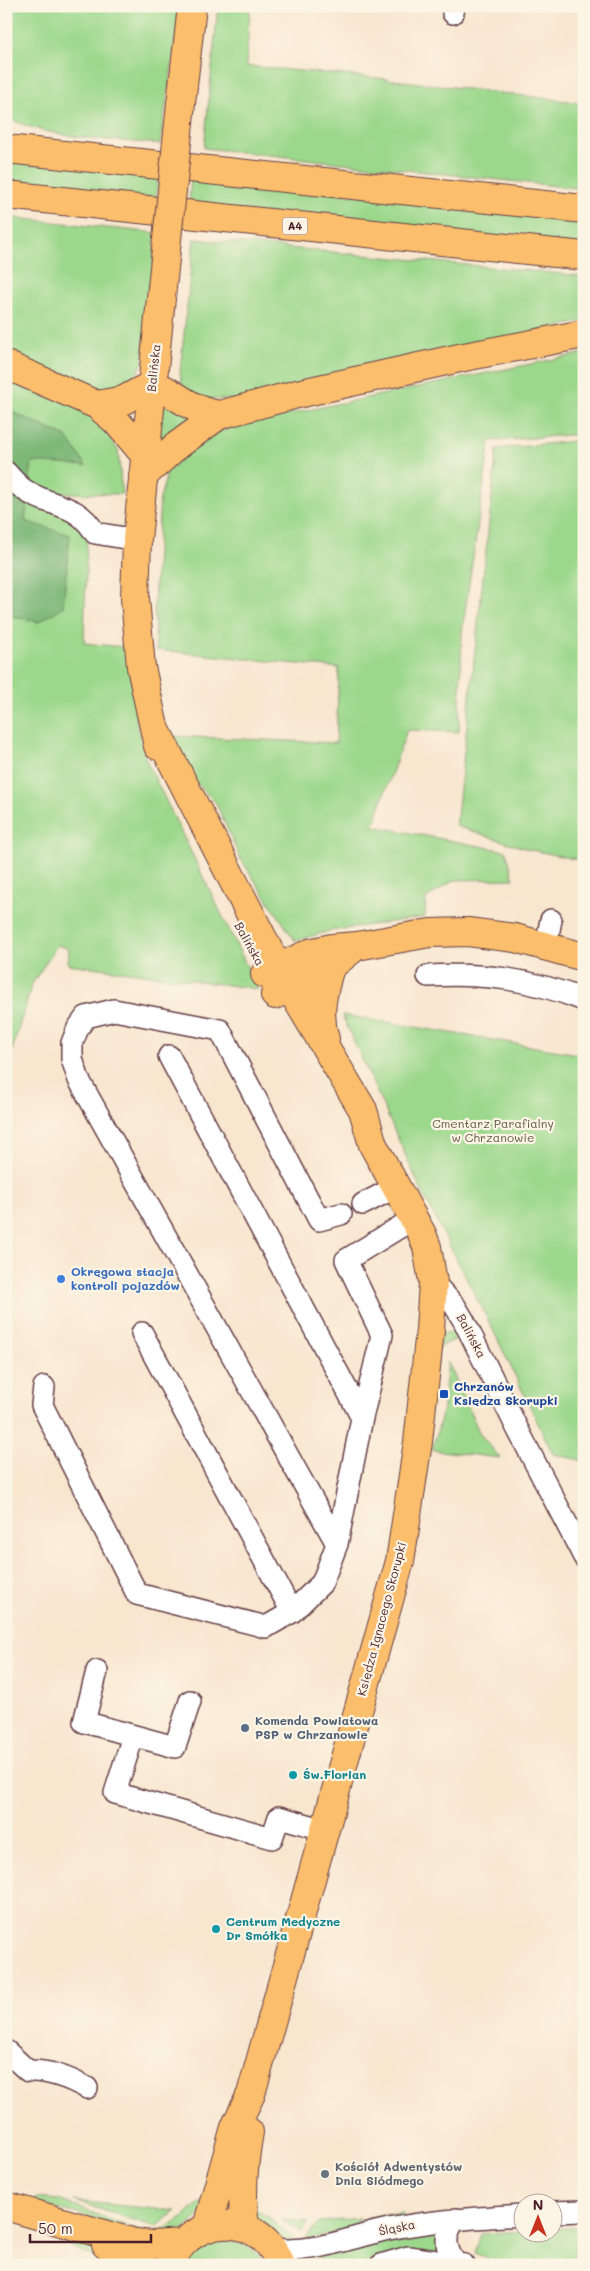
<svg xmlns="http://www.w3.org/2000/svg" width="590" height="2271" font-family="Mali,sans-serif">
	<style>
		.green { fill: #9cd88c; stroke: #737c5c }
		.forest { fill: #7db878; stroke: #646c52 }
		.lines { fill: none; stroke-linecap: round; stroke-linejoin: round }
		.minor-casing { stroke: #643d44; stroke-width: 24 }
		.major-casing { stroke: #643d44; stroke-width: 30 }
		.highway-casing { stroke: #643d44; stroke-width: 30 }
		.minor { stroke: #fff; stroke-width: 21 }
		.major { stroke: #fabe6d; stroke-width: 28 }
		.highway { stroke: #fabe6d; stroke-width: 28 }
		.major-bridge-casing { stroke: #643d44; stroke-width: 30; stroke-linecap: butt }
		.major-bridge { stroke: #fabe6d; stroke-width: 28 }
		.shop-dot { fill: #3f7fe0; stroke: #fcf5e5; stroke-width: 2 }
		.transit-dot { fill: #1a4fb4; stroke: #fcf5e5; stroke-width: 2 }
		.service-dot { fill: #5c6f8a; stroke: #fcf5e5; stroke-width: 2 }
		.culture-dot { fill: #0f9aa8; stroke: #fcf5e5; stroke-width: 2 }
		.worship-dot { fill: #6b7280; stroke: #fcf5e5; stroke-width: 2 }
		.labels { text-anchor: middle; stroke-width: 4.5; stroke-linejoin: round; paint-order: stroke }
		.shield { fill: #fcf5e5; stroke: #7f5f63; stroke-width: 1 }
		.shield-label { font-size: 11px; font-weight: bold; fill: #4a1f2b }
		.street-label { font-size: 12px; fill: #4a1f2b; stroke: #fcf5e5 }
		.park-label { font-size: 12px; fill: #635648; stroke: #fcf5e5 }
		.shop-label { font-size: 12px; font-weight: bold; fill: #366cbe; stroke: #fcf5e5; text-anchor: start }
		.transit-label { font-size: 12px; font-weight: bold; fill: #164399; stroke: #fcf5e5; text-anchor: start }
		.service-label { font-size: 12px; font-weight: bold; fill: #4e5e75; stroke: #fcf5e5; text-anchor: start }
		.culture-label { font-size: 12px; font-weight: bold; fill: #0d838f; stroke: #fcf5e5; text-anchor: start }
		.worship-label { font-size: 12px; font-weight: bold; fill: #5b616d; stroke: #fcf5e5; text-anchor: start }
	</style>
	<rect width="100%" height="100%" fill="#fcf5e5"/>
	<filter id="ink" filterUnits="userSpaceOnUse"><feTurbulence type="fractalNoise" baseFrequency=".02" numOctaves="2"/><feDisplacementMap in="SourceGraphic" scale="10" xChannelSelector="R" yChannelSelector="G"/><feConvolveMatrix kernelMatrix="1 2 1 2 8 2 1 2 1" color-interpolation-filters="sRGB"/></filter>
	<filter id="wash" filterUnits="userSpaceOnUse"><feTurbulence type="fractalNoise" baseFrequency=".0096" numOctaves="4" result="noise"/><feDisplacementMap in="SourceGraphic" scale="20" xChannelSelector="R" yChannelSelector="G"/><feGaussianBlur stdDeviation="1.12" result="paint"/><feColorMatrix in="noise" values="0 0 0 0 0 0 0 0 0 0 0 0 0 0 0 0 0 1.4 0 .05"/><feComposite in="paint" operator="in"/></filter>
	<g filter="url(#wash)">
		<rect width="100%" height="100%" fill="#f8e6cf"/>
		<path class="green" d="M6 6H181L160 144C110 139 51 140 6 117Z
			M218 6H250L246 66 378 78 575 102 584 108V189L204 148Z
			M6 159 158 175 156 201 6 185Z
			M191 179 584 217V246L189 205Z
			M6 217 156 233 143 362 138 372 127 382 111 390 94 395 6 356Z
			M194 239 584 276V321L240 400 204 399 182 387 180 372Z
			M584 353V434L490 441 462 632 459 732 407 730 373 826 506 851 514 879 454 880 426 899 425 917 330 931 295 941 240 858 216 803 195 782 171 736 336 743 339 668 156 650 154 606 160 498 167 473 185 454 211 434 245 423Z
			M6 375 91 412 118 450 122 494 57 493 87 536 84 643 124 647 129 652 136 718 146 760 258 989 68 964 69 949 57 945 32 984 6 1070Z
			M162 395 196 418 158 451Z
			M584 440V861L527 849 456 826 497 449Z
			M342 1015 584 1055V1461L553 1454 493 1330 423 1194Z
			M448 1332 454 1333 459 1338 437 1348 442 1335Z
			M448 1362 480 1434 500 1458 432 1450 442 1414Z
			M36 2198 59 2200 148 2234 35 2202Z
			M74 2201 177 2211 156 2227Z
			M199 2203 205 2204 202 2213 181 2233 160 2232 183 2218Z
			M249 2206 270 2218 297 2242C270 2240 262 2229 249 2206Z
			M403 2213V2217L372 2223 368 2220V2217Z
			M359 2218 356 2227 307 2240 306 2237 320 2222Z
			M282 2220 309 2222 301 2232Z
			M444 2226 441 2253 394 2255 359 2265H313L312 2259Z
			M580 2227 572 2265H506L475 2253 481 2234 522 2231V2234H552L553 2229Z
			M34 2228 84 2239 132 2265H109Z
			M218 2240C239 2240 255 2246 265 2265H185C193 2251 204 2244 218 2240Z"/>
		<path class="forest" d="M6 409 67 437 86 466 32 462 25 521 70 535 63 607 39 622 6 615Z"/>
	</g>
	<g filter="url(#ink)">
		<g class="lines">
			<defs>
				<path id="minor" d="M453 13 454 6
					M6 472C12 479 18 486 26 491 52 508 77 502 95 533L137 540
					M546 945 551 920
					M428 976C485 973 530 979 584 1000
					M169 1056 362 1418
					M363 1204 396 1187
					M433 1282 455 1306 464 1321 517 1428 584 1557
					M142 1333 292 1612
					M44 1387 42 1405 137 1594 266 1627 292 1612 322 1583 337 1544 362 1418 382 1335 346 1260 413 1219
					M337 1544 79 1080 72 1059V1043L78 1028 86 1017 114 1010 220 1030 319 1220 341 1214
					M97 1671 84 1722 175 1747 190 1701
					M133 1736 115 1793 272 1838 279 1817 326 1830
					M6 2051 28 2071C49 2070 69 2078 87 2088
					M552 2212 584 2211
					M273 2249C313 2254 351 2237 389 2229 433 2220 478 2218 522 2215
					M455 2262C444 2247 444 2234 456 2219
					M381 2265 408 2257 464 2265"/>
				<path id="major" d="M181 103 192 6
					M155 728 278 968 363 1110 373 1145 422 1234 427 1247 433 1282 430 1330 418 1442 400 1561 251 2094 235 2127 207 2227
					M158 746 141 667 135 598 137 540 162 288
					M265 974 310 953 332 948 357 946 430 933 468 932 515 938 584 957
					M275 995 330 967 356 946
					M325 1039C317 1014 323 992 330 967
					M6 2206 131 2242 151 2245 183 2243
					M245 2228C241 2195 243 2165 249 2132
					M106 2245 142 2265
					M171 2265C180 2231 224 2214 254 2232 267 2239 275 2251 280 2265"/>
				<path id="highway" d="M6 149 584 209
					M6 195 584 256
					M6 365 97 405 116 421 145 455
					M97 405 124 400 153 384C178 394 189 410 219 415
					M143 476 175 447 219 415 297 394 464 357 584 334"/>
			</defs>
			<use href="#minor" class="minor-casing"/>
			<use href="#major" class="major-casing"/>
			<use href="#highway" class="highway-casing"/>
			<use href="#minor" class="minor"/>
			<use href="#major" class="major"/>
			<use href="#highway" class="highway"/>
			<defs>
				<path id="major-bridge" d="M162 288 181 103"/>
			</defs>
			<use href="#major-bridge" class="major-bridge-casing"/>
			<use href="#major-bridge" class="major-bridge"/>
		</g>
	</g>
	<circle class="shop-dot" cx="61" cy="1279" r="5"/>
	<rect class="transit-dot" x="439" y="1389" width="10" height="10" rx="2.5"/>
	<circle class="service-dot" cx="245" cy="1728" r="5"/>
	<g class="culture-dot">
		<circle cx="293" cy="1775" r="5"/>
		<circle cx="216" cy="1929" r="5"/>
	</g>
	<circle class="worship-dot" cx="325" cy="2174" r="5"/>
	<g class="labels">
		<rect class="shield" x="282.5" y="217.5" width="25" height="17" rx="4"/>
		<g class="shield-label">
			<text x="295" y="230">A4</text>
		</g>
		<g class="street-label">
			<text transform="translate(154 368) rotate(-84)" y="4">Balińska</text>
			<text transform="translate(249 944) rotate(61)" y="4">Balińska</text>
			<text transform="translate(471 1336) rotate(62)" y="4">Balińska</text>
			<text transform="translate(382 1619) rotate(-75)" y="4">Księdza Ignacego Skorupki</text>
			<text transform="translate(397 2228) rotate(-12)" y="4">Śląska</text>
		</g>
		<g class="park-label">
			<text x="493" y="1128">Cmentarz Parafialny<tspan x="493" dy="14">w Chrzanowie</tspan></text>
		</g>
		<g class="shop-label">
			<text x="71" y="1276">Okręgowa stacja<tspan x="71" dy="14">kontroli pojazdów</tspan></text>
		</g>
		<g class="transit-label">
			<text x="454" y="1391">Chrzanów<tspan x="454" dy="14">Księdza Skorupki</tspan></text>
		</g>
		<g class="service-label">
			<text x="255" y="1725">Komenda Powiatowa<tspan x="255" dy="14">PSP w Chrzanowie</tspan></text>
		</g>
		<g class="culture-label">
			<text x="303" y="1779">Św.Florian</text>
			<text x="226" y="1926">Centrum Medyczne<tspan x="226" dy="14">Dr Smółka</tspan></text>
		</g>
		<g class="worship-label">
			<text x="335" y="2171">Kościół Adwentystów<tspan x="335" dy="14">Dnia Siódmego</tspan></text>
		</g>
	</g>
	<rect width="590" height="2271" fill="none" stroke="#fcf5e5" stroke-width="25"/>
	<g transform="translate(538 2218)"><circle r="24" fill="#fcf5e5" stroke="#b59f9b"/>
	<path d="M0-4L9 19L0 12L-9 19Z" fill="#c8321e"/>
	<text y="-8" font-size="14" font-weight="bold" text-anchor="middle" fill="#4a1f2b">N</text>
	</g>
	<path d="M30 2234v8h121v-8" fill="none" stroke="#4a1f2b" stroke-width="2.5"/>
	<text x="38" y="2234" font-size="15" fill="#4a1f2b" stroke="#fcf5e5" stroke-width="4" paint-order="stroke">50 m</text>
</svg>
